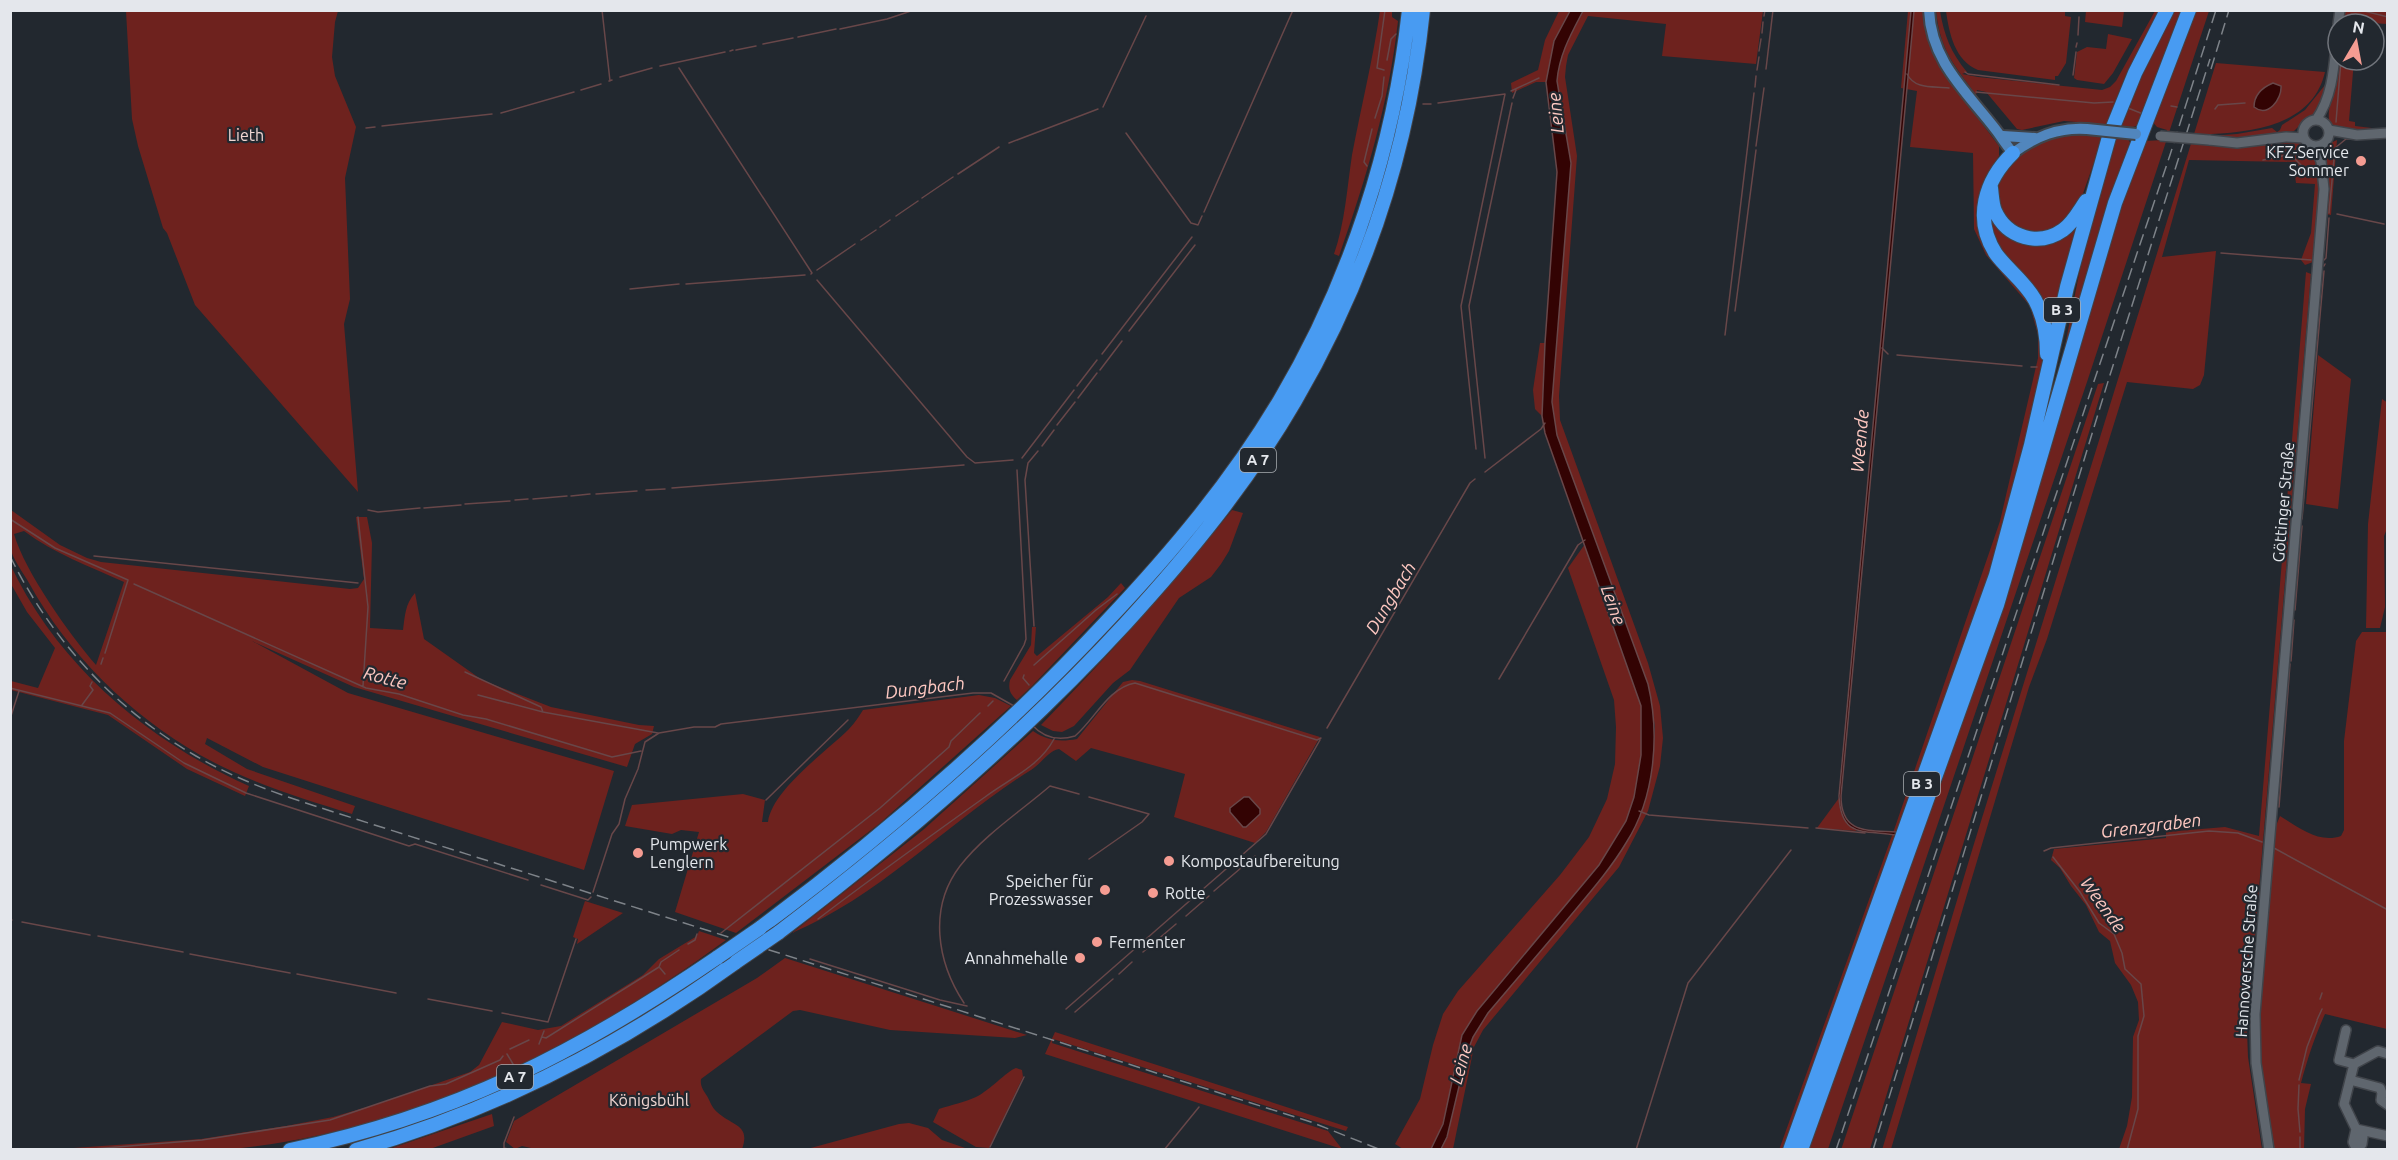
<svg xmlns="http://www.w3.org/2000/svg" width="2398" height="1160" font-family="Ubuntu,sans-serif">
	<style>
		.green { fill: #6e221e; fill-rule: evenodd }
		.water { fill: #330303; stroke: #684749; stroke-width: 1.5 }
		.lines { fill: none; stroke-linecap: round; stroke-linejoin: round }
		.stream { stroke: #684749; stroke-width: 1.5 }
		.minor-casing { stroke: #40444a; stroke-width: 12 }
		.major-casing { stroke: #40444a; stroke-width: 14 }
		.highway-casing { stroke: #40444a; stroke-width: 16 }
		.minor { stroke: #5f666e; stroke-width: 9 }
		.major { stroke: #5186bd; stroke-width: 10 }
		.highway { stroke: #489bf2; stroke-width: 14 }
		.rail { stroke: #7e8389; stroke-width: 1.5; stroke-dasharray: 12 6; stroke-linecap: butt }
		.minor-bridge-casing { stroke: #40444a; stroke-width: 12; stroke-linecap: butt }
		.major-bridge-casing { stroke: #40444a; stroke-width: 14; stroke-linecap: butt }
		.highway-bridge-casing { stroke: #40444a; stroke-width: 16; stroke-linecap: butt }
		.minor-bridge { stroke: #5f666e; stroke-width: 9 }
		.major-bridge { stroke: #5186bd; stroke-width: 10 }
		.highway-bridge { stroke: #489bf2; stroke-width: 14 }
		.poi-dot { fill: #f59c92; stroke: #22282f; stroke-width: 2 }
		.labels { text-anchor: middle; stroke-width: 4.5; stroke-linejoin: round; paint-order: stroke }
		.shield { fill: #22282f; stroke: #aaaeb3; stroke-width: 1.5 }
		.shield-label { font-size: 15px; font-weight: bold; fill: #e4e7ec }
		.park-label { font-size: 16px; fill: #f1d6d2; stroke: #22282f }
		.poi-label { font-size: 16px; fill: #e4e7ec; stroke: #22282f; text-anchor: start }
		.street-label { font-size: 16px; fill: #e4e7ec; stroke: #22282f }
		.water-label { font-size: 18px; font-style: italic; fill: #fec8c1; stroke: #22282f }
	</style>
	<rect width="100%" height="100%" fill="#22282f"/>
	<path class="green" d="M126 11H338L335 22 332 57 335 76 356 127 345 178 350 299 344 324 358 492 195 305 167 233 163 228 138 146 132 119Z
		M1380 11H1392V17L1398 21C1389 103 1366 179 1339 256L1334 254C1345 223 1347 188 1352 155 1361 107 1373 59 1380 11Z
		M1559 11H1570L1554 41 1546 82H1536L1512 93 1511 83 1538 70 1545 40Z
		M1583 11H1763L1756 64 1662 56 1666 24 1588 16 1568 55 1566 66 1565 77 1577 156 1559 396 1560 420 1648 663 1660 706 1663 738 1660 766 1648 811 1619 867 1483 1030 1474 1047 1453 1149 1441 1150 1447 1137 1467 1053 1473 1037 1488 1013 1608 870 1639 817 1653 761 1655 726 1648 684 1557 435 1552 402 1571 163 1557 81C1559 55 1571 34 1583 11Z
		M1908 11H1925L1937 61 1947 77 1999 146V156L1986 176 1981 192 1979 214 2029 295 2043 329 2044 363 2021 468 1999 549 1785 1149 1779 1150 1894 830 2000 521 2038 358V335L2030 306 1986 255 1974 229 1973 153 1910 147 1917 91 1901 88Z
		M1936 11H1940C1944 35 1951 53 1967 72L1962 74 1978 77 2102 90 2110 87 2116 81 2155 11H2161L2129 68 2117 97 2080 202 2062 227 2029 235 2001 215C2000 207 1996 196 1998 187 2004 160 2040 136 2066 133 2073 133 2079 133 2086 133L2090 123 2064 121 2022 130 2017 129 1986 92 1977 90 1976 95C1954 65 1940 50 1936 11Z
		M1946 11H2072H2065V16L2071 17 2066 63 2058 76H2055V80L1978 70C1955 61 1949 33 1946 11Z
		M2086 11H2124L2122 27 2085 22Z
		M2174 11H2185L2139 125 2133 127 2128 139 2131 144 2057 387 2087 233 2108 159 2129 102Z
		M2193 11H2209L2087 382 1828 1149 1806 1150 2100 260 2144 141 2164 140 2167 130 2157 127 2151 120Z
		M2345 11H2387V24L2357 22 2356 24H2342Z
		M2108 34 2132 39 2113 73 2104 84 2077 80 2074 78 2077 52 2087 47 2106 49Z
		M2339 60H2354L2349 121 2355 122V126L2380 129 2356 132 2330 124C2325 113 2337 76 2339 60Z
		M2216 63 2325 72C2313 124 2256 132 2211 134L2210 136 2237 134 2272 128 2277 132 2280 130 2282 125 2305 110 2325 85H2326L2320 106 2315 115 2304 121 2294 131 2261 137 2234 138 2236 147 2296 141 2313 150 2319 175 2320 187 2313 262 2305 265 2301 260 2311 233 2315 184 2296 183 2293 162 2189 160 2162 257 2216 251 2204 375 2200 385 2193 389 2127 382 2047 639 2029 687 1891 1149 1882 1150 1973 847Z
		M2337 140 2331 215 2326 214 2325 154 2328 144Z
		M1990 206 2030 242 2080 216 2050 347V332L1992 238Z
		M2306 272 2311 274 2247 1031 2248 1057 2262 1149H2119L2127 1126 2132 1097 2133 1037 2139 1020 2138 1002 2131 985 2115 963 2110 941 2099 932 2086 905 2071 886 2060 868 2051 860 2054 849 2166 838V832L2225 827 2259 836Z
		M1540 343H1545L1542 416 1535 409 1533 390Z
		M2318 355 2351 379 2338 509 2306 504Z
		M2104 383 1870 1149 1841 1150 2098 384Z
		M2382 399 2388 403V526L2384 536 2385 607 2380 628H2366L2368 524Z
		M11 510 60 545 87 558 101 562 350 589 358 588 364 579 356 517H367L372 543 370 628 403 630C405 616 405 604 415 593L424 639 482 680 551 707 639 725 654 726 652 734 635 744 627 767 354 687 252 641 348 693 614 771 584 870 263 767 207 738 205 744 247 769 355 806 352 814C300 798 248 782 200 755 129 714 68 654 29 583 23 572 12 559 10 546 9 535 10 522 11 510ZM24 531C55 554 89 566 124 582L96 665C70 635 25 572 14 534Z
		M1232 510 1243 513 1229 551 1221 564 1211 577 1179 598 1130 670 1113 683 1074 726 1062 732 1053 731 1041 725C1108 656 1172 585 1232 510Z
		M1585 544 1641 706V755L1634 797 1626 821 1599 865 1494 990 1462 1035 1443 1124 1431 1149H1403L1395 1144 1420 1099 1433 1045 1443 1014 1458 991 1560 875 1589 837 1607 799 1615 764 1616 727 1614 700 1568 568Z
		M10 564C58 666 148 741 249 786L245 796 187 769 108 715 11 690V681L38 688 55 648 27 612 11 584Z
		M1121 583 1125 588 1032 686 1017 700C1010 694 1008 689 1010 680L1031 645 1032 627H1036L1034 653 1037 656 1108 597Z
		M2362 632H2387V1029L2325 1014C2315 1036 2308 1057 2301 1083L2311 1084 2305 1109 2304 1149H2273L2260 1063 2259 1017 2275 828 2280 816C2298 827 2319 844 2341 836L2344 830V741L2356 641Z
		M1132 680 1140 681 1320 737 1266 832 1255 843 1174 817 1185 774 1091 748 1076 761 1059 749C1048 751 1041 764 1031 770 949 821 882 895 792 933L923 830 1033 731C1048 741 1060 742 1077 739L1123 682Z
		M979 695 995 698 1011 706 879 824 736 933 675 912 699 832 681 830 672 834 625 826 632 805 743 794 765 800 762 822H768C772 790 826 752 849 729 855 723 859 716 863 710Z
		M1839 798C1840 814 1843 823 1857 831L1817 828Z
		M585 901 623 913 577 944 578 939 573 937Z
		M699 931 726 940C582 1046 411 1132 231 1149 210 1151 188 1149 168 1149 127 1149 86 1149 45 1150L201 1139 286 1126 333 1117 374 1105 470 1072 479 1065 502 1022 538 1030 561 1026 643 975 659 959 697 936Z
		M785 958 1027 1035 1015 1038 890 1030 800 1010 793 1011 701 1079C700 1086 703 1090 707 1096 710 1101 712 1108 717 1112 732 1126 751 1124 742 1149L540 1150 522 1146 515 1149 506 1142 514 1121 757 978Z
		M1055 1032 1348 1127 1346 1131 1053 1039 1052 1043 1328 1131 1342 1149 1045 1054Z
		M1016 1068 1022 1070 1023 1077 989 1148 976 1147 933 1122 939 1109C951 1105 965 1102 976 1097 989 1091 1007 1071 1016 1068Z
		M492 1114 494 1126 430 1149H389Z
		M909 1123 928 1128 942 1140 968 1149H807L899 1124Z"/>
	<path class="water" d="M1570 11H1583C1571 34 1559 55 1557 81L1571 163 1552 402 1557 435 1648 684C1660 735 1655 798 1626 843 1608 873 1584 899 1562 926 1537 955 1513 984 1488 1013L1473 1037 1467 1053 1447 1137 1441 1149H1431L1443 1124 1462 1035 1477 1011 1599 865 1626 821 1634 797 1641 755V706L1545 433 1542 416 1545 343 1557 172 1546 82 1554 41Z
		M1911 11H1914L1912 34 1841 796C1841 834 1867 830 1896 832L1895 835C1863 830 1841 838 1839 796Z
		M2273 83 2281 86C2282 99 2268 118 2254 107 2254 95 2261 88 2273 83Z
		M1244 797H1249L1260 809V814L1246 827H1243L1230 812V808Z"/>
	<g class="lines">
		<path class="stream" d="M602 10 610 81
			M2360 10 2388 17
			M1764 16 1765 10
			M2344 24 2345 18
			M840 29 887 19 914 10
			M1762 33 1763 22
			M2078 35 2079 17
			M798 37 836 29
			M763 44 793 38
			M2076 47 2077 43
			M736 50 756 46
			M730 51 733 50
			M1759 51 1761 39
			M1387 60 1391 39 1396 34
			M660 66 725 52
			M679 68 812 273 811 274
			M1766 69 1773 10
			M1384 70 1377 68 1385 10
			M1757 70 1759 57
			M1965 72 1968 74 2059 85
			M1907 74C1915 90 1934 86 1949 88
			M2073 75 2076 52
			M620 77 652 68
			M609 81 612 80
			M1755 87 1756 76
			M581 90 601 84
			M1511 91 1539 78
			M1976 92 2094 103 2113 102
			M1513 98 1516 90
			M1438 103 1505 94 1461 306 1476 449
			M1423 104H1431
			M2171 106 2177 107
			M1103 107 1146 16
			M2128 108 2143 114
			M2215 109 2218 105 2245 103
			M501 113 574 92
			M1375 118 1382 96 1384 77
			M2336 122 2341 60
			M382 126 492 114
			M366 128 375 127
			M1126 133 1191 223 1198 225 1202 216
			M1009 143 1098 109
			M1756 146 1764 88
			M2263 160 2287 155 2292 156 2309 173
			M1367 166 1364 162 1372 129
			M958 174 999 147
			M922 198 953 177
			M1204 212 1293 10
			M2329 213 2335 148 2346 139H2354
			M2337 214 2384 224
			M896 216 918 201
			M880 227 890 220
			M861 240 876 230
			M2221 253 2311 260
			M2323 261 2326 258 2329 218
			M2324 266 2325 264
			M817 270 855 244
			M817 280 967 457 975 463 1013 460
			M686 284 805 275
			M630 289 679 284
			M1735 311 1756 150
			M1129 331 1195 245
			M1725 335 1754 93
			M1882 348 1888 354
			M1102 354 1192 237
			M1897 355 2022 366
			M2031 367H2037
			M1100 370 1122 341
			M1077 386 1097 360
			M1078 398 1097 373
			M1057 425 1075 402
			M1042 446 1054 430
			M1022 458 1074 390
			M1485 458 1469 306 1512 103
			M1485 472 1541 429 1545 423
			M672 488 964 465
			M646 490 665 489
			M596 494 637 491
			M571 496 590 494
			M533 499 567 496
			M515 500 528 499
			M465 504 510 501
			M424 508 461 505
			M368 510 378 512 420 508
			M358 517 368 607 363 686
			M10 519 55 548 128 580 105 653
			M2302 519 2324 271
			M94 556 358 583
			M134 584 366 688 399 694 463 715 486 719 612 757 641 751
			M2295 610 2302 526
			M1034 626 1025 480 1028 463 1038 451
			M2291 661 2294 620
			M101 664 103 658
			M1034 665 1096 610 1117 594
			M465 672 541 707 543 712
			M1024 675 1023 678 1029 685
			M1499 679 1578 545 1585 540
			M1004 681 1024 645 1026 639 1017 470
			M10 688 110 713 184 763 246 793 409 846 415 844 528 880
			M478 695 543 712 658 733
			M82 705 93 690 90 686 92 682
			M988 706 993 701
			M10 719 19 691
			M1032 725C1044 738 1059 741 1075 736 1095 719 1108 688 1135 683L1317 740 1321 738
			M1327 728 1470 483 1475 479
			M1089 797 1149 814 1142 822 1089 859
			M766 800 848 720
			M2279 807 2290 664
			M1639 811 1649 815 1808 828
			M1816 828 1865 833
			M2274 848 2388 910
			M2044 851 2051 848 2209 831 2238 833 2262 842
			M2053 857 2080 892 2099 923 2114 934 2122 953 2125 969 2141 984 2144 1016 2138 1036V1109L2127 1150
			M541 885 588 900 591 897
			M1214 891 1255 856
			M593 892 612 834 619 824 625 799 638 769 645 742 659 733 694 727H715L721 724 973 693H991L1014 706
			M1186 916 1209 896
			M818 919C873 877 929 837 985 797 1009 779 1040 766 1054 739
			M10 920H12
			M22 922 90 935
			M721 933 880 808 949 747 951 741 980 713
			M98 936 183 952
			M688 944 695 940 697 934
			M1143 952 1176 924
			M190 954 290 973
			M810 959 940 1000 967 1006
			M660 968 665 974
			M297 974 396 993
			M1119 974 1132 962
			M428 999 492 1011
			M2320 999 2322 993
			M964 1003C937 962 928 908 960 866 984 835 1021 811 1050 786L1079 794
			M1066 1009 1266 834 1320 740
			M1075 1012 1113 979
			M502 1013 548 1022 576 939
			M2317 1020 2322 1009
			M542 1037 546 1038 659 967 661 962 679 950
			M539 1044 544 1031
			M510 1049 529 1040
			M507 1054 513 1064
			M2299 1080 2307 1047 2317 1021
			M2299 1085 2298 1109 2300 1132
			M2266 1101 2274 1150
			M2300 1137V1150
			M990 1147 1024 1077
			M504 1148 512 1150
			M81 1150 202 1140 330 1120 430 1086 446 1084 500 1060 503 1056
			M504 1150V1143L514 1117
			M1164 1150 1199 1107
			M1636 1150 1688 983 1791 850"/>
		<defs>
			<path id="minor" d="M2338 24 2340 10
				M2303 133a13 13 0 1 1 26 0a13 13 0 1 1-26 0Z
				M2316 120C2335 93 2334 59 2338 26
				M2329 130 2357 135 2388 133
				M2209 140 2237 143 2286 137 2304 138
				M2346 1030 2339 1060 2354 1064
				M2388 1054 2378 1051 2354 1064 2344 1104 2356 1129 2388 1136
				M2350 1080 2380 1088 2382 1093 2381 1100 2388 1105
				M2269 1150 2256 1063 2255 1014 2324 189 2321 161 2314 146
				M2356 1150 2362 1144 2363 1137 2356 1129 2353 1142 2356 1148"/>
			<path id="major" d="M1929 10C1931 62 1967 92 1996 130 2002 138 2007 146 2013 153 2036 136 2059 127 2087 129
				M2003 136 2035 138"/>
			<path id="highway" d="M2013 153C1985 180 1973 219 1996 254 2008 270 2025 282 2035 300 2044 317 2047 334 2047 354
				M1991 188C1992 195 1992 204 1995 211 2007 238 2039 247 2063 230 2073 223 2079 211 2086 201
				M760 928C885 835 1002 734 1108 620 1172 552 1232 481 1280 400 1350 282 1394 147 1409 10
				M778 933C902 839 1020 738 1126 623 1189 554 1248 482 1295 401 1365 281 1409 148 1423 10
				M290 1150C456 1115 579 1052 718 957
				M356 1150C494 1111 620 1046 736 962
				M1790 1150 1996 575 2031 445 2067 287 2109 137 2135 73 2167 10
				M1801 1150 1997 605 2115 203 2189 10"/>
		</defs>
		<use href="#minor" class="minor-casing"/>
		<use href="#major" class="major-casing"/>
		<use href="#highway" class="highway-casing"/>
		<use href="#minor" class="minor"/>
		<use href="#major" class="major"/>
		<use href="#highway" class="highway"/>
		<path class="rail" d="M2211 69 2229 10
			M10 556C51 640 116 710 196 756 247 786 303 802 359 820 431 843 502 865 574 888 820 966 1065 1044 1311 1122L1381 1150
			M1836 1150 2170 155 2216 10
			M1873 1150 2110 375 2210 59"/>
		<defs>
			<path id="minor-bridge" d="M2160 136 2209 140"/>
			<path id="major-bridge" d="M2087 129 2136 134"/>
			<path id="highway-bridge" d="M718 957 760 928
				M736 962 778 933"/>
		</defs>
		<use href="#minor-bridge" class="minor-bridge-casing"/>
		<use href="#major-bridge" class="major-bridge-casing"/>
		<use href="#highway-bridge" class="highway-bridge-casing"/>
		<use href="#minor-bridge" class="minor-bridge"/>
		<use href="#major-bridge" class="major-bridge"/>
		<use href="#highway-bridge" class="highway-bridge"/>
	</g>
	<g class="poi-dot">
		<circle cx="2361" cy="161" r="6"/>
		<circle cx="638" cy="853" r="6"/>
		<circle cx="1169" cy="861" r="6"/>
		<circle cx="1105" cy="890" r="6"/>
		<circle cx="1153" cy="893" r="6"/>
		<circle cx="1097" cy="942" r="6"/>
		<circle cx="1080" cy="958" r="6"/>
	</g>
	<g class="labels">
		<g class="shield">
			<rect x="2044" y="298" width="36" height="24" rx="4.5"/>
			<rect x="1240" y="448" width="36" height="24" rx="4.5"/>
			<rect x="1904" y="772" width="36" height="24" rx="4.5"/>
			<rect x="497" y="1065" width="36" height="24" rx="4.5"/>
		</g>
		<g class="shield-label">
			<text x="2062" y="315">B 3</text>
			<text x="1258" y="465">A 7</text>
			<text x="1922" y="789">B 3</text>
			<text x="515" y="1082">A 7</text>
		</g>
		<g class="park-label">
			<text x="246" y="141">Lieth</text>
			<text x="649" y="1106">Königsbühl</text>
		</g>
		<g class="poi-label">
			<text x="2349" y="158" text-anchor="end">KFZ-Service<tspan x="2349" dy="18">Sommer</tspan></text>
			<text x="650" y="850">Pumpwerk<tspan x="650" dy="18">Lenglern</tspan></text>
			<text x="1181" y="867">Kompostaufbereitung</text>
			<text x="1093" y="887" text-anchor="end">Speicher für<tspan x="1093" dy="18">Prozesswasser</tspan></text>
			<text x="1165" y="899">Rotte</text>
			<text x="1109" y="948">Fermenter</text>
			<text x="1068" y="964" text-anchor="end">Annahmehalle</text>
		</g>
		<g class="street-label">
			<text transform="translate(2283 502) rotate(-85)" y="6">Göttinger Straße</text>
			<text transform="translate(2246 961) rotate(-86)" y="6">Hannoversche Straße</text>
		</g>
		<g class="water-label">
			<text transform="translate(1556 113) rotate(-95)" y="6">Leine</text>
			<text transform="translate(1860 441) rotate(-85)" y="6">Weende</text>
			<text transform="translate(1391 598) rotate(-59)" y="6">Dungbach</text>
			<text transform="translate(1613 605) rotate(70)" y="6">Leine</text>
			<text transform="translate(385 678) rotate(15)" y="6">Rotte</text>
			<text transform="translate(925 688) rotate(-7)" y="6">Dungbach</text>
			<text transform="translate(2151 826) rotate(-7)" y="6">Grenzgraben</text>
			<text transform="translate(2103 905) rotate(54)" y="6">Weende</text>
			<text transform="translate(1461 1064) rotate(-74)" y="6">Leine</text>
		</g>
	</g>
	<rect width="2398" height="1160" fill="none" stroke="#e4e7ec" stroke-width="24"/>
	<g transform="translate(2356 42) rotate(10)"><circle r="28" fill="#22282f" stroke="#70747b" stroke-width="1.5"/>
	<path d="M0-4.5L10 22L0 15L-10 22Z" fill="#f59c92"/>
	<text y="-9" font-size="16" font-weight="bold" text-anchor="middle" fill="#e4e7ec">N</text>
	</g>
</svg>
